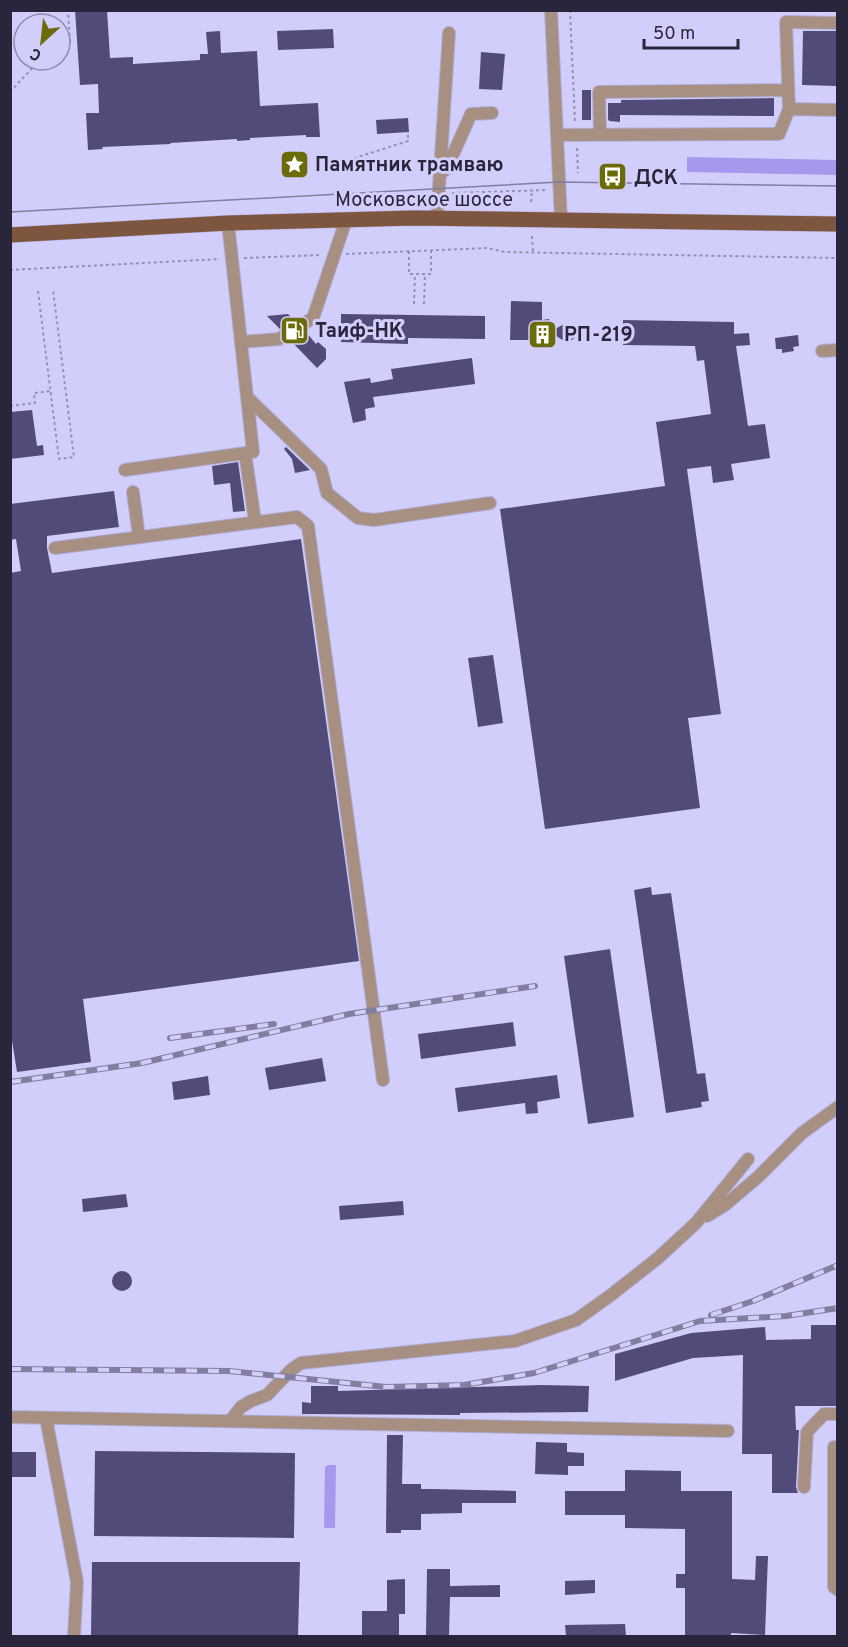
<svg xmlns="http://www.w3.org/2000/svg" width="848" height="1647" font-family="Overpass,sans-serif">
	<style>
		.green { fill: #a499ec }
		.building { fill: #514b7a }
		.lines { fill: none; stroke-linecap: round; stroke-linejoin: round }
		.minor-casing { stroke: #b0acd5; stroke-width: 14 }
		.major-casing { stroke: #b0acd5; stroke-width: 16 }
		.path { stroke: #9491b5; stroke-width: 2; stroke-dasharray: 3 3; stroke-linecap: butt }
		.minor { stroke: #a78f82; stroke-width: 12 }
		.major { stroke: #7e553e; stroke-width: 15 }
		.tram { stroke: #817ea0; stroke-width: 1.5 }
		.rail-casing { stroke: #817ea0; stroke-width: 6 }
		.rail { stroke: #d2cefb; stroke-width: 4; stroke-dasharray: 11; stroke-linecap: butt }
		.labels { text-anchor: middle; stroke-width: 6; stroke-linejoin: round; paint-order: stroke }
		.poi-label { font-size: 20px; font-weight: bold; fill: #29263b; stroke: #d2cefb; text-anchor: start }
		.street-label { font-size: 20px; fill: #29263b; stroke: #d2cefb }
	</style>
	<rect width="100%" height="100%" fill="#d2cefb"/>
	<path class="green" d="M687 157 837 160V175L687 172Z
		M328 1465H336L335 1528H324L325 1467Z"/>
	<path class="building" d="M75 10H107L110 58 133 57V64L200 60V54H208L206 32 220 31 221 53 257 51 260 106 318 103 320 137H306V135L250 138V140L237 141V139L170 143 171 144 102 147 103 149 88 150 86 113H99L98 84 80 85Z
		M333 29 334 48 278 50 277 31Z
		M803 31H837V86L802 85Z
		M481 52 505 54 502 90 479 89Z
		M582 90H591V120H582Z
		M774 98V116L620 115V122L609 121 608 119V103H621V100Z
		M408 118 409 132 377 134 376 120Z
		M511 301 542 302V320L549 319 550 348H537L536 340H510Z
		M288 314 294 320 280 329 267 316Z
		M341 314 485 316V339L408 338V344L341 342Z
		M623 320 734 322V334L749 333 750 345 736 346 748 426 765 424 770 458 731 464 734 480 713 483 711 466 687 469 721 714 688 718 700 808 545 829 500 509 665 486 656 422 711 414 704 360 697 361 695 346 623 345Z
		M564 324H570L579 331 575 338 570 341H564L550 332Z
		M306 332 316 344 318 342 326 349V359L317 368 291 341Z
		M798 335 799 346 793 347 794 351 782 353V349H776L775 338Z
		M472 358 475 384 373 397 375 407 365 409 366 420 353 423 344 382 370 378 371 383 393 379 391 369Z
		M32 410 37 446 43 445 44 455 10 459V412Z
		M286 447 310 470 295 473 292 459 284 449Z
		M238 462 245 511 233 512 230 483 214 485 212 466Z
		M114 491 119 527 47 536V548L52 573 301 539 359 961 83 999 91 1062 17 1072 10 1028V573L21 571 16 539 10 540V504Z
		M493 655 503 723 478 727 468 658Z
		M651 887 652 895 671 893 697 1074 705 1073 709 1101 701 1102 702 1107 666 1113 634 890Z
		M610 949 634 1117 588 1124 564 956Z
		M513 1022 516 1046 421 1059 418 1034Z
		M322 1058 326 1081 269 1090 265 1068Z
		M557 1075 560 1098 537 1102 538 1113 526 1114 525 1103 458 1112 455 1088Z
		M208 1076 210 1095 174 1100 172 1082Z
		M126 1194 128 1207 83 1212 82 1199Z
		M403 1201 404 1215 340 1220 339 1206Z
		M112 1281a10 10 0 1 1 20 0a10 10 0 1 1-20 0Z
		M811 1325H837V1406H795L796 1430H799L796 1487 798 1493H772V1454H742L743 1355 693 1358 615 1381V1354L691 1333 765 1327 766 1340 811 1339Z
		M542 1385 589 1386 588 1412 460 1413V1415L302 1414V1402L311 1403V1386H338V1391Z
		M387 1435H403L402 1484H421V1489H432L516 1491V1503H462V1513L421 1514V1530H401V1533H386Z
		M536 1442 567 1443V1452L584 1453V1466H568V1475L535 1474Z
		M95 1451 295 1453 294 1538 94 1536Z
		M10 1452H36V1477H10Z
		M625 1470 681 1471V1491H732V1579L755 1580 756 1556H768L765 1635 731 1633V1636H685V1588H676V1574H685V1529L625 1528V1515H565V1491H625Z
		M92 1562H300L298 1636H91Z
		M427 1569H450V1586L500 1585V1597H450L449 1636H426Z
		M405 1579V1614H399V1636H362V1611H387V1580Z
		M595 1580V1593L565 1595V1581Z
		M625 1624 626 1636H566L565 1625Z"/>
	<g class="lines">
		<defs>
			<path id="minor" d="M551 10 561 220
				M838 23 786 22 789 109 838 110
				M557 135 779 134 789 109
				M600 135 599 92 788 90
				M439 175 447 168 471 114 492 113
				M437 218 449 33
				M241 342 279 339 313 318 346 220
				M822 351 838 350
				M247 397 321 469 327 493 358 518 374 520 490 503
				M245 453 255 521
				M125 470 253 452 228 223
				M133 492 139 537
				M55 548 297 517 308 526 383 1080
				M707 1216 725 1205 758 1177 802 1133 838 1107
				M10 1417 728 1431
				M46 1418 77 1582 74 1636
				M230 1421 241 1407 251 1401 267 1395 291 1370 301 1363 515 1341 576 1320 611 1295 658 1258 696 1223 748 1159
				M834 1447V1587L838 1590
				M804 1487 807 1432 824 1414H838"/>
			<path id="major" d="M10 235 228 223 413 218 838 224"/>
		</defs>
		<use href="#minor" class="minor-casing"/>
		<use href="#major" class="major-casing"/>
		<path class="path" d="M570 10 575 122
			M60 48 70 42 68 10
			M10 92 36 64 41 60
			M577 148 578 173
			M324 160 352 159 408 141V134
			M452 193 548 190
			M531 202 532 191
			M532 236 533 253
			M409 251V274H431V250
			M346 254 487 248 505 252 838 258
			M244 258 322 255
			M10 270 220 259
			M38 291 59 459 74 457 53 290
			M414 304 415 274
			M424 304 425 274
			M10 406 35 403 34 393 50 391"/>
		<use href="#minor" class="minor"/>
		<use href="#major" class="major"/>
		<path class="tram" d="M10 212 559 182 838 186"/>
		<defs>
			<path id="rail" d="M170 1038 274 1024
				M10 1082 142 1063 349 1014 535 986
				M711 1315 753 1301 838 1265
				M10 1369 229 1371 386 1387 464 1385 534 1373 700 1321 786 1316 838 1308"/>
		</defs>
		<use href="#rail" class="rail-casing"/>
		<use href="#rail" class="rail"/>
	</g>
	<defs>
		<symbol id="sight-square" viewBox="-11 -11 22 22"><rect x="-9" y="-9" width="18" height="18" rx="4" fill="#6c6b0a" stroke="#d2cefb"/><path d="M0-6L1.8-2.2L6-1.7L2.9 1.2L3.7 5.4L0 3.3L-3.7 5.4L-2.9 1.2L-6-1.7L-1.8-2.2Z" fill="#fff"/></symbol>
		<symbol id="bus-square" viewBox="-11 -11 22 22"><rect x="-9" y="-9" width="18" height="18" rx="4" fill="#6c6b0a" stroke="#d2cefb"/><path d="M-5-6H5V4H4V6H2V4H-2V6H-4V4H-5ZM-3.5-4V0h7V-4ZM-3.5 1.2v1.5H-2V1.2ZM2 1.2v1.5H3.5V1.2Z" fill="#fff"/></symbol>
		<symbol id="fuel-square" viewBox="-11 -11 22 22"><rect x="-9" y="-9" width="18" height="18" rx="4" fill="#6c6b0a" stroke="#d2cefb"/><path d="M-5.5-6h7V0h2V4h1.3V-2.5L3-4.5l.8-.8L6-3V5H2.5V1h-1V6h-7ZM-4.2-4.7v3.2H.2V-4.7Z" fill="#fff"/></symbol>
		<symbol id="building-square" viewBox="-11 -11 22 22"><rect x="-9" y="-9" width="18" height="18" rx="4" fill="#6c6b0a" stroke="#d2cefb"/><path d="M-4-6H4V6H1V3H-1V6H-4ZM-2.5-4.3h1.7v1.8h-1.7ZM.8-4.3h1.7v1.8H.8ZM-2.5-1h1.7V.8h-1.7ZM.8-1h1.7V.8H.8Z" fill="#fff"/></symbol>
	</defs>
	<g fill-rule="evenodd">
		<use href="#sight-square" x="278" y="148" width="33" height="33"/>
		<use href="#bus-square" x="596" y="160" width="33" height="33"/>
		<use href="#fuel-square" x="278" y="314" width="33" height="33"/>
		<use href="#building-square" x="526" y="318" width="33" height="33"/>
	</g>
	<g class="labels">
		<g class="poi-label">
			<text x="315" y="171">Памятник трамваю</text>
			<text x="634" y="184">ДСК</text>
			<text x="315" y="337">Таиф-НК</text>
			<text x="564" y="341">РП-219</text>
		</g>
		<g class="street-label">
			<text x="424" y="206">Московское шоссе</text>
		</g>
	</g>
	<rect width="848" height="1647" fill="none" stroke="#29263b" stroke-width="24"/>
	<g transform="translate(42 42) rotate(207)"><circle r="28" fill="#d2cefb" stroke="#8e8bae" stroke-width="1.5"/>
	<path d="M0-4.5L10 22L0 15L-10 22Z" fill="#6c6b0a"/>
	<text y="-9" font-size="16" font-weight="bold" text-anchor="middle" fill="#29263b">С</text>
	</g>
	<path d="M644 39v9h94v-9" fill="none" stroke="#29263b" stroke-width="3"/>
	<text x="653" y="39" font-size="18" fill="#29263b" stroke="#d2cefb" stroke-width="4.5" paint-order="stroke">50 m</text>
</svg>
